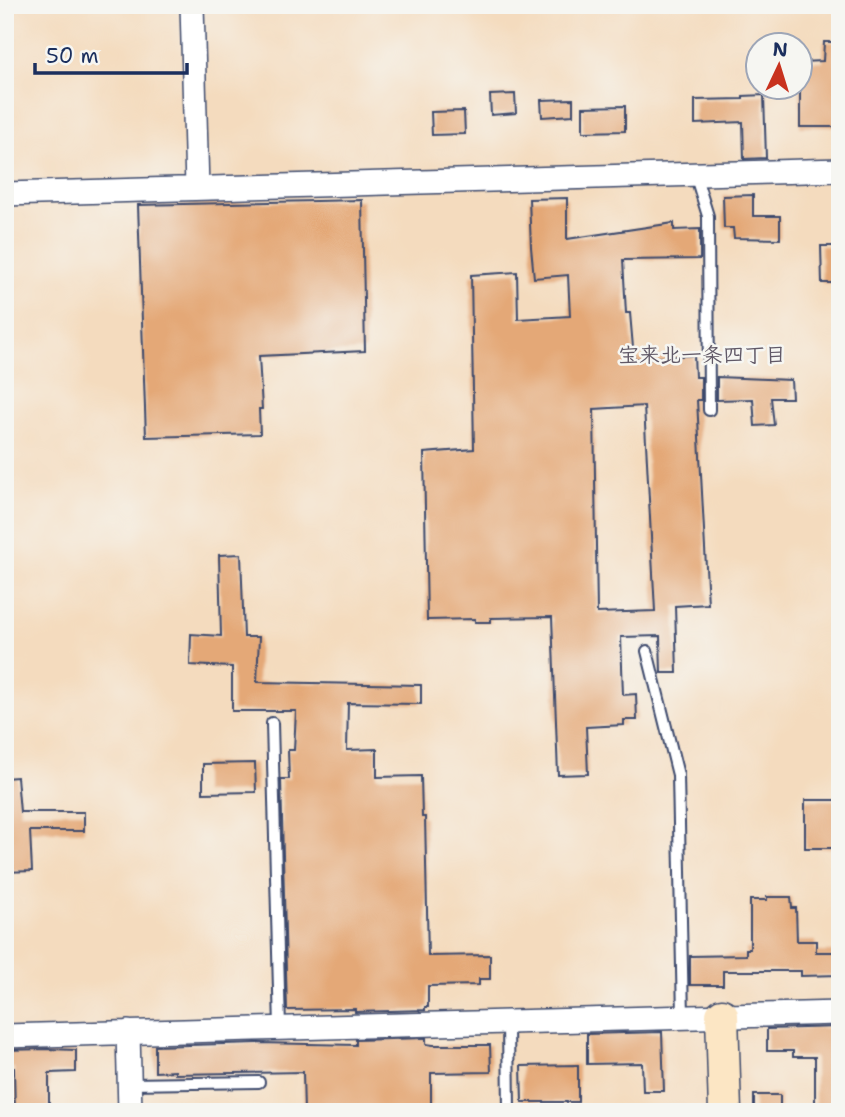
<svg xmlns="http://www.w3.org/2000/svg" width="845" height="1117" font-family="'Shantell Sans','Klee One',sans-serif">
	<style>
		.building { fill: #e4a877; fill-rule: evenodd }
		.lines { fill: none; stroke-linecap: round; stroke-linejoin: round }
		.lane-casing { stroke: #3c496c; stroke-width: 14 }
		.street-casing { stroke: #3c496c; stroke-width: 26 }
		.secondary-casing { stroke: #3c496c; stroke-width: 35 }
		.lane { stroke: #fff; stroke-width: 10 }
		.street { stroke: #fff; stroke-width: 23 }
		.secondary { stroke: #fce6c4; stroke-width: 32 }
		.labels { text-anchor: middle; stroke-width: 5; stroke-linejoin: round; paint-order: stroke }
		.neighbourhood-label { font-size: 21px; font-weight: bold; fill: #615967; stroke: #f6f6f2 }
	</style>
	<rect width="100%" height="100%" fill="#f6f6f2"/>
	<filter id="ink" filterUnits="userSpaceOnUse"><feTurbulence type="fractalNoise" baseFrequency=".0143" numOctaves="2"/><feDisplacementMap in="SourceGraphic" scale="14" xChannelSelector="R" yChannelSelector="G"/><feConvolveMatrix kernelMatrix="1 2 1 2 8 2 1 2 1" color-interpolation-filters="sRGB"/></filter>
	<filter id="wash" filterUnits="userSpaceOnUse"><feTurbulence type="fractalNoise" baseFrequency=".00686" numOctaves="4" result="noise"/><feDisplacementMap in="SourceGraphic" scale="28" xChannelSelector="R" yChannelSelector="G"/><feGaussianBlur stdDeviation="1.57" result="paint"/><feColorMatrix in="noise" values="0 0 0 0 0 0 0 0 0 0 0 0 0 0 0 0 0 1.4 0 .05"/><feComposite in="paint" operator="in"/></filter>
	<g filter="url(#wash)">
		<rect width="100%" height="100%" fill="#f4dbbe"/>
		<g id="blocks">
			<path class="building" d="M824 42H840V127H800V62L823 61Z
				M515 94 516 113 491 115 490 95Z
				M764 95 766 158 744 159 743 122 695 124V100L743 99V96Z
				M573 99V115L542 117 541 100Z
				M625 106V131L583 132V107Z
				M464 111 465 134 432 135 431 112Z
				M753 195V216H780V239L734 238 733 228H724L723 196Z
				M567 198V239L674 223V230L700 229V259L623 260 626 313H630L634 359 694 355 695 377H701V400H697L708 604 675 606 677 673H661L660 636 621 637 623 695 636 694 637 720H624V725L586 727 588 774 558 775 552 617 491 618V622H475V619L427 620 424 453 474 449 471 275 517 272 518 319 570 316 568 275 534 278 531 247 529 199ZM644 406 655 611 597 613 594 409Z
				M362 200 365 351 259 356 262 409H259L260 434 146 437 138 205Z
				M821 246H840V283H822Z
				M717 377 791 380 792 398H771L774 425 755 426 753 399 717 400Z
				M241 554 244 637H259L257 682 421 685V704L348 703 347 750 377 749V777L421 776 422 817H425L428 956 490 955V979H479V985L428 986V1007H425V1010L355 1012V1009L287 1010 281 779H289L288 750H294L296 711H232V667L190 665 191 634 221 636 219 555Z
				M255 763 256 792 203 793V764Z
				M17 777 20 812H84V831H30L32 871 5 872V778Z
				M805 800H840V848H805Z
				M767 897H791L792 908H796L797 941H816V952H840V975L801 976V971H723V985H690V956L746 955V949H750V900H767Z
				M840 1027V1112H815V1057H793V1051H767V1029Z
				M662 1032 664 1091H643L642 1063 587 1064V1034Z
				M426 1038V1044L433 1045H490L491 1072 431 1073V1112H304L303 1072 175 1074V1071L155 1072V1046L258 1043 356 1045V1040Z
				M48 1049 76 1050V1072L49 1073V1112H15L14 1068H5V1050Z
				M578 1065V1102H522L521 1066Z
				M754 1095H780V1112H754Z"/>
		</g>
	</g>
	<g filter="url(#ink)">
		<use href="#blocks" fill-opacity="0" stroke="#3c496c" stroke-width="2"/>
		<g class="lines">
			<defs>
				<path id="lane" d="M695 174 708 216 709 410
					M647 651 678 775 683 1017
					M272 723 280 1028
					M508 1021 509 1112
					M129 1084 259 1082"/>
				<path id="street" d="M192 5 197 188
					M5 194 840 170
					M128 1032 130 1112
					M5 1036 840 1013"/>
				<path id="secondary" d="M722 1015 725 1112"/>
			</defs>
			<use href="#lane" class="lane-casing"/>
			<use href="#street" class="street-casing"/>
			<use href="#secondary" class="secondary-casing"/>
			<use href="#lane" class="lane"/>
			<use href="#street" class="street"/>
			<use href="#secondary" class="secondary"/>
		</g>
	</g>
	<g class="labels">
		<g class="neighbourhood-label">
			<text x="702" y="362">宝来北一条四丁目</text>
		</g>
	</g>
	<rect width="845" height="1117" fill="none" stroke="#f6f6f2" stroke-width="28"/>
	<g transform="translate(779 66) rotate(4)"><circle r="33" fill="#f6f6f2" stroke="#9ea6b7" stroke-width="2"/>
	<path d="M0-5L12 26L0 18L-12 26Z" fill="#c8321e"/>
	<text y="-10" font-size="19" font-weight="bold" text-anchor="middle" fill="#1b2f5e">N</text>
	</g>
	<path d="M35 63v10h152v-10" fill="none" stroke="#1b2f5e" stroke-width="3.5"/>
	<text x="46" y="63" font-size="21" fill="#1b2f5e" stroke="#f6f6f2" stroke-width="5" paint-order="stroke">50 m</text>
</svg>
